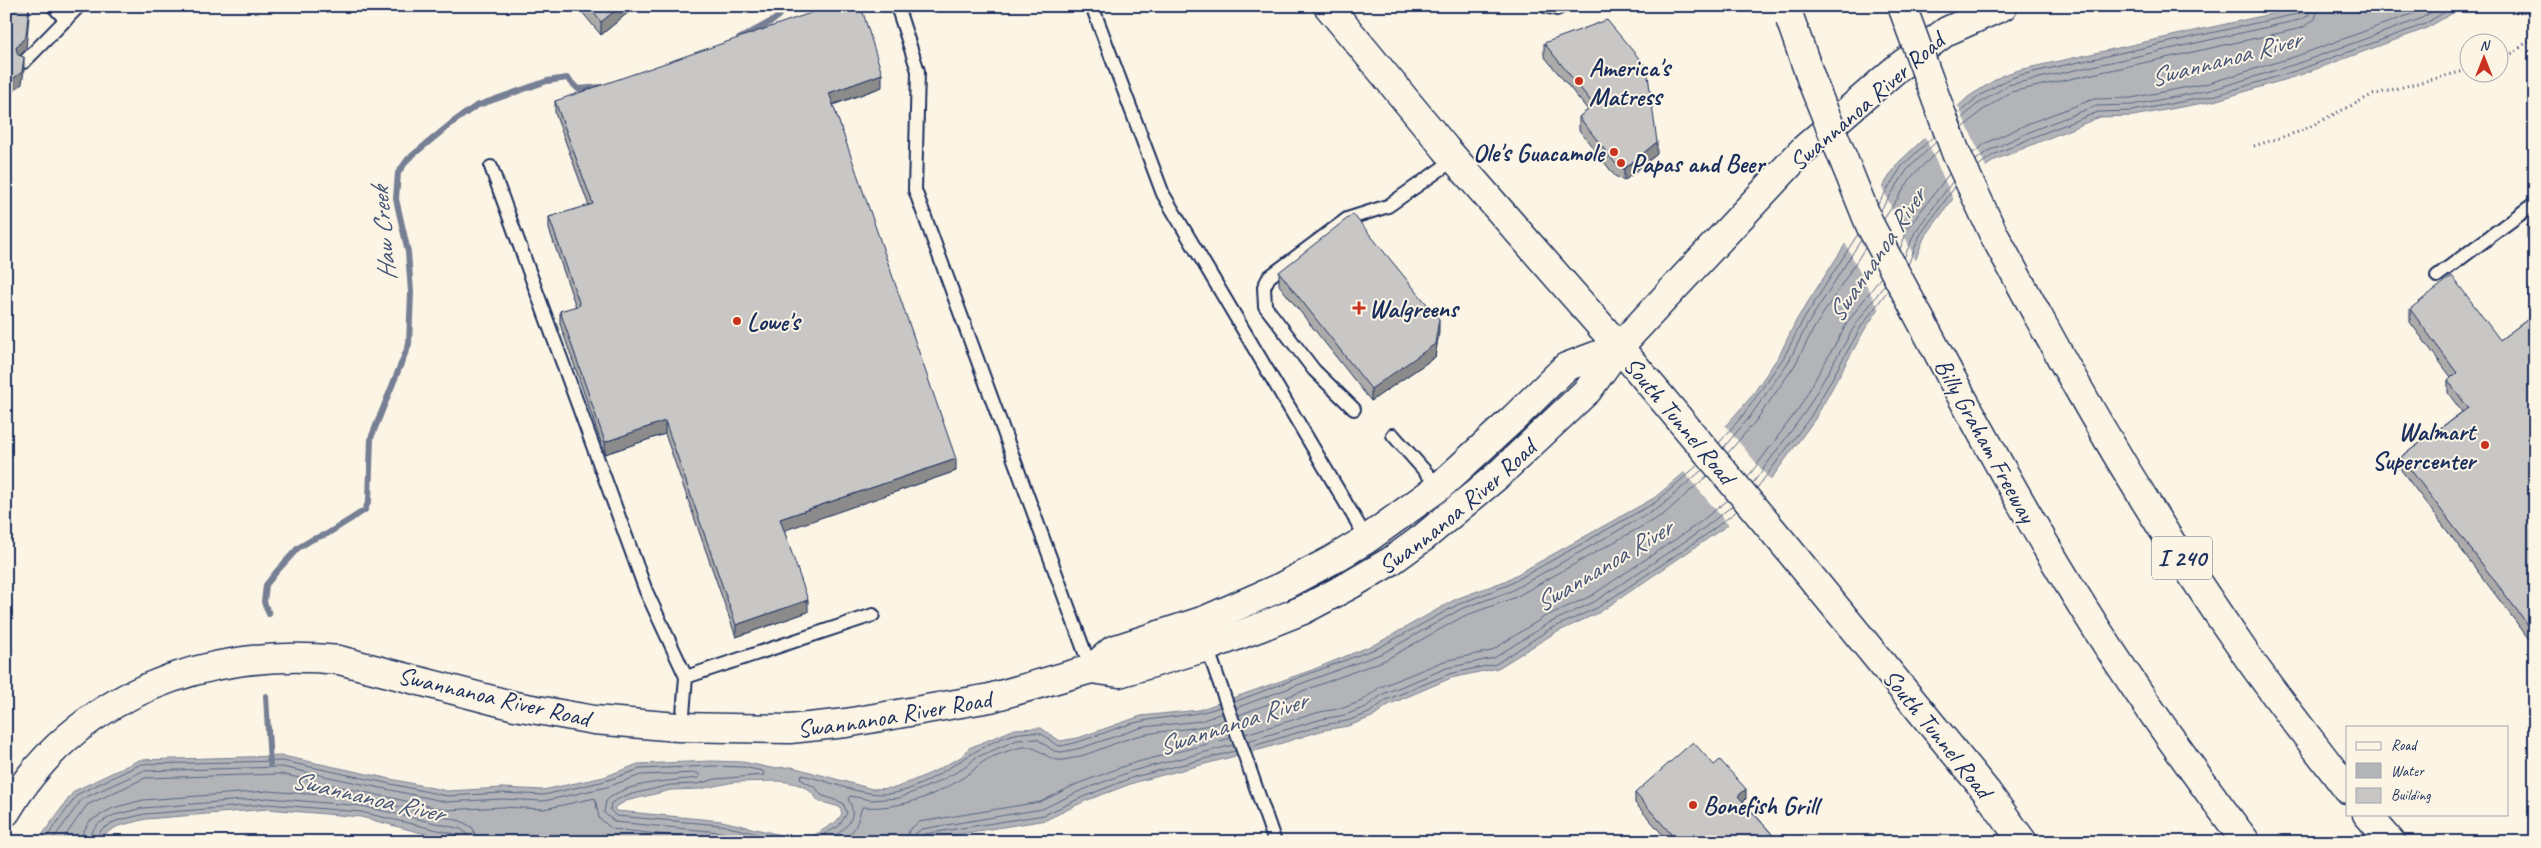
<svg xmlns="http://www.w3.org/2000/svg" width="2541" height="848" font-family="Caveat,sans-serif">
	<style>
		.water { fill: #b2b4b8; stroke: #767f94; fill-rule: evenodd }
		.pier { fill: #fcf5e5 }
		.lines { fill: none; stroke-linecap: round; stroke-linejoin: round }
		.shore { stroke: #576482; stroke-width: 1 }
		.stream { stroke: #767f94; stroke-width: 6 }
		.lane-casing { stroke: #1b2f5e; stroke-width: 16 }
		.secondary-casing { stroke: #1b2f5e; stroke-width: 31 }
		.highway-casing { stroke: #1b2f5e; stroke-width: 31 }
		.path { stroke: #1b2f5e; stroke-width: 3; stroke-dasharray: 1 4; stroke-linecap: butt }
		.lane { stroke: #fcf5e5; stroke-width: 12 }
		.secondary { stroke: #fcf5e5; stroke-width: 28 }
		.highway { stroke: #fcf5e5; stroke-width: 28 }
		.highway-bridge-casing { stroke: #1b2f5e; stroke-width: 31; stroke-linecap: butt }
		.highway-bridge { stroke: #fcf5e5; stroke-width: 28 }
		.wall { fill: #acabaa; stroke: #1b2f5e }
		.shaded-wall { fill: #8c8b8b; stroke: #1b2f5e }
		.building { fill: #c8c7c6; stroke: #1b2f5e }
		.poi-dot { fill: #c8321e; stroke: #fcf5e5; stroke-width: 2 }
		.labels { text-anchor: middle; stroke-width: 4; stroke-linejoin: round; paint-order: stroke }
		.shield { fill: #fcf5e5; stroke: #5e6a86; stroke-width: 1 }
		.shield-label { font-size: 24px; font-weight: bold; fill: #1b2f5e }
		.poi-label { font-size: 25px; font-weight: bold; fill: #1b2f5e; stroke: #fcf5e5; text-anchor: start }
		.street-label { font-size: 25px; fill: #1b2f5e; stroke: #fcf5e5 }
		.water-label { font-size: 26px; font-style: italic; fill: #485779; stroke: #fcf5e5 }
	</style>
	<rect width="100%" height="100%" fill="#fcf5e5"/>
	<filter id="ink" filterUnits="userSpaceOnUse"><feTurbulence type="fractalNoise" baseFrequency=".02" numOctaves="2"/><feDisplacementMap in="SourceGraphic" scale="10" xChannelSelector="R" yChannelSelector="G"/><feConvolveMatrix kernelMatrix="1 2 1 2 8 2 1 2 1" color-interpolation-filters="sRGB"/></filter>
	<g filter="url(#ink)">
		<path class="water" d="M2307 6H2465L2425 29 2300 75 2214 101 2133 116 2100 117 1995 160 1975 174 1958 192 1924 238 1911 271 1880 307 1865 329 1815 419 1768 483 1735 520 1600 612 1553 634 1498 668 1451 678 1388 705 1372 717 1348 726 1324 730 1266 748 1136 782 1085 801 1046 820 911 842H470L418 832 361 817 268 809 146 819 118 826 104 834 99 842H37L74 791 139 760 283 756 447 791 502 788 543 790 604 777 638 764 712 761 743 762 771 768 792 767 872 789 895 788 931 773 961 757 969 748 1015 729 1041 728 1060 741 1078 738 1141 716 1199 710 1312 670 1378 643 1456 599 1505 581 1654 498 1684 473 1751 397 1780 354 1797 319 1898 163 1968 97 2003 75 2019 70ZM776 781C793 782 809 785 818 801L840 807 842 814 836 822 813 836 793 838 722 821 628 812 616 811 614 808 626 801 671 790 700 789 734 782Z"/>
		<path class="pier" d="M1957 104 1987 169 1954 201 1924 135Z
			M1881 185 1917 263 1913 272 1880 312 1844 241Z
			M1724 424 1772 482 1730 527 1683 471Z"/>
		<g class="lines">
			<path class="shore" d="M1958 114C1976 97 1997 83 2020 75L2297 14 2303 12 2305 6
				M1960 120 1975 106 2008 85 2299 20 2308 16 2311 6
				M1963 128 1980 112 2011 92 2302 28 2315 19 2319 6
				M1973 153 1986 143 2032 122 2094 99 2131 98 2209 83 2294 57 2417 12 2427 6
				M1976 160 1990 150 2036 129 2096 106 2132 105 2211 90 2296 64 2420 19 2442 6
				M1978 166 1993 155 2038 135 2098 112 2132 111 2213 96 2298 70 2423 25 2455 6
				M1878 204 1902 166 1934 136
				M1880 211 1907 170 1936 142
				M1884 219 1913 175 1939 150
				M1900 249 1908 228 1949 174
				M1904 258 1915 232 1953 181
				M1908 265 1920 235 1955 187
				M1719 443 1744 414 1784 357 1802 322 1858 234
				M1723 448 1749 418 1789 361 1807 325 1861 240
				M1728 453 1755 422 1795 365 1814 328 1865 248
				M1748 477 1799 408 1849 320 1881 277
				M1753 483 1805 412 1856 324 1885 284
				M1757 488 1811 416 1861 327 1888 290
				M1234 702 1380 647 1459 604 1508 585 1656 502 1698 465
				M1236 708 1383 653 1461 609 1511 591 1660 507 1702 470
				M1239 715 1385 660 1464 616 1514 598 1664 514 1707 476
				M1245 734 1320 712 1343 708 1362 701 1380 687 1444 661 1491 651 1544 617 1591 596 1695 526 1728 500
				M1248 741 1322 719 1345 715 1366 707 1383 694 1447 668 1494 658 1547 624 1594 602 1699 532 1732 506
				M1250 747 1323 725 1347 721 1369 713 1386 700 1449 674 1496 664 1550 629 1597 608 1703 537 1737 511
				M43 842 78 794 141 764 283 761 447 796 502 793 544 795 605 781 640 769 713 766 743 767 763 771 764 775 716 779 698 784 670 785 624 796 611 803 610 810 616 816 721 825 789 842
				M51 842 82 799 143 771 282 767 447 802 502 799 544 801 607 787 641 775 698 773 700 776 698 778C672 781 624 782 606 801L604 813 615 822 719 832 762 842
				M61 842 87 805 145 778 281 774 447 810 502 807 544 809 595 798 599 818 612 829 730 842
				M81 842 83 832 90 821 113 808 143 800 268 791 363 798 461 821 473 828 477 842
				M88 842 90 834 98 824 114 815 143 808 268 798 362 806 461 829 467 834 469 842
				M95 842 101 830 116 821 145 814 268 804 361 812 459 835 463 842
				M810 842 839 826 847 813 843 803 821 795 816 788 800 779 801 775C833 781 861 798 895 793 941 785 992 725 1038 733 1046 734 1052 745 1061 746 1089 741 1116 726 1143 721 1169 716 1195 716 1220 707
				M826 842C842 831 861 820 848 799L850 796 871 800 899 798 936 783 966 767 975 758 1017 740 1037 739 1054 751 1062 752 1081 748 1143 727 1201 721 1222 713
				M840 842C857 831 857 823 862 807 900 810 940 795 971 772 975 770 976 766 980 764 989 757 1007 751 1018 748 1039 742 1045 762 1063 760 1092 756 1118 739 1147 734 1173 729 1199 730 1225 720
				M906 842 909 830 919 822 1040 802 1077 784 1130 764 1231 738
				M913 842 915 834 922 829 1042 809 1080 791 1132 771 1233 745
				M919 842 920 837 924 834 1044 815 1083 797 1134 777 1235 751"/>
			<path class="stream" d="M739 39 774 20 788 6
				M269 614 264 602 266 585 277 571 298 548 313 539 327 534 365 510 369 500 371 438 409 344 411 292 408 252 396 199 398 173 408 159 453 122 476 106 547 81 567 78 578 89 601 87
				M266 696 270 764"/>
			<defs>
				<path id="lane" d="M53 6 66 20
					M897 6 918 71 915 190 1091 669
					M1092 6 1163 194 1367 539
					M1545 6 1557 9 1562 6
					M24 62 79 6
					M491 167 646 591 686 677 682 727
					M2437 276 2535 203
					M1354 409 1314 370 1265 306 1264 287 1269 277 1347 219 1388 206 1455 159
					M1393 435 1439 487
					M1207 647 1275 842
					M686 677 873 615"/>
				<g id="secondary">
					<path d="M1328 6 1446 149 1619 347 1789 550 1986 791 2023 842"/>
					<path id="s1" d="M1091 669 1119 673 1207 647 1258 628 1303 610 1350 585 1391 561 1424 537 1497 476 1588 390 1619 347 1804 149 1896 69 1947 31 2003 6"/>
					<path id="s2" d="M6 812C74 695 208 646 339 660L515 706 594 720 678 727 790 729 846 723 990 698 1091 669 1113 650 1205 620 1281 587 1332 560 1367 539 1439 487 1513 419 1566 367 1619 347"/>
				</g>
				<path id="highway" d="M2037 314C2100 431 2169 544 2245 653 2277 699 2313 743 2347 789
					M1952 379C1995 457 2038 536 2086 612 2135 691 2190 767 2246 842
					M2367 814 2391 842"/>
			</defs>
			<use href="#lane" class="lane-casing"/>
			<use href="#secondary" class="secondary-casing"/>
			<use href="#highway" class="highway-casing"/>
			<path class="path" d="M2498 60 2513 53 2535 36
				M2254 146 2301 131 2372 95 2468 70"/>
			<use href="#lane" class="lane"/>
			<use href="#secondary" class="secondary"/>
			<use href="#highway" class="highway"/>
			<defs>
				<path id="highway-bridge" d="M1902 6 1956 153 1993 233 2037 314
					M1790 19 1813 84 1870 225 1952 379"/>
			</defs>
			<use href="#highway-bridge" class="highway-bridge-casing"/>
			<use href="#highway-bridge" class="highway-bridge"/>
		</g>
		<path class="wall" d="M577 6H636L601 35Z
			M1544 43 1657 154 1624 181 1615 176 1579 130V117L1588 110 1544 56Z
			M882 87 833 105 956 471 784 530 808 612 736 637 665 434 605 454 560 324V311L576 307 549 229V217L589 206 555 113V101Z
			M2535 219V248L2527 237V225Z
			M1279 272 1439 332 1435 357 1371 401 1279 285Z
			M2410 309 2500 340 2535 314V647L2401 470V457L2462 412 2448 393V380L2451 377 2410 322Z
			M1635 793 1746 799 1743 801 1779 842H1669L1635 803Z"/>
		<path class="shaded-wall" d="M29 6H30L26 49 16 60V48Z
			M621 6H636L601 35V22Z
			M24 57V70L22 84 6 97V84Z
			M882 74V87L829 106V93Z
			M1657 142V154L1624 181V169Z
			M1439 319V332L1435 357 1371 401V389Z
			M665 421V434L605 454V442Z
			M956 459V471L780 532V519Z
			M808 600V612L736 637V625Z
			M1746 789V799L1738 806V796Z"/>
		<path class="building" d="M6 6H29L26 36 16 48 18 55 24 57 22 72 6 84Z
			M588 6H621L601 22Z
			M831 6H861L882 74 829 93 956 459 780 519 808 600 736 625 665 421 605 442 560 311 580 305 549 217 593 204 555 101Z
			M1607 20 1647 68 1657 142 1624 169 1615 163 1579 117 1594 105 1544 43Z
			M1353 214 1439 319 1435 344 1371 389 1279 272Z
			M2535 219V236L2527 225Z
			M2452 276 2500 340 2535 314V634L2401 457 2468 408 2448 380 2457 373 2410 309Z
			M1693 742 1714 765 1720 760 1746 789 1738 796 1779 842H1678L1635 793Z"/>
	</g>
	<g class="poi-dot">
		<circle cx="1579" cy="81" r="5"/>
		<circle cx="1614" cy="152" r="5"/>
		<circle cx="1621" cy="163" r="5"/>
		<path d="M1356.5 300.5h5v5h5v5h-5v5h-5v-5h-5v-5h5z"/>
		<circle cx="737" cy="321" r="5"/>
		<circle cx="2485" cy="445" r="5"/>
		<circle cx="1693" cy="805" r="5"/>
	</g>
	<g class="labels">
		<rect class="shield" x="2152" y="536.5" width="60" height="43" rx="4"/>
		<g class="shield-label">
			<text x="2182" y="566">I 240</text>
		</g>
		<g class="poi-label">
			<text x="1589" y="76">America's<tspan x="1589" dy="29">Matress</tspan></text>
			<text x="1604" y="161" text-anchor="end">Ole's Guacamole</text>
			<text x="1631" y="172">Papas and Beer</text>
			<text x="1369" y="317">Walgreens</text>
			<text x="747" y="330">Lowe's</text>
			<text x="2475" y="440" text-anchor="end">Walmart<tspan x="2475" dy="29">Supercenter</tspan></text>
			<text x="1703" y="814">Bonefish Grill</text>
		</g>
		<g class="street-label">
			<text transform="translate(1866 101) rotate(-41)" y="9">Swannanoa River Road</text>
			<text transform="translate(1680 420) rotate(50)" y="9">South Tunnel Road</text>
			<text transform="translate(1986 440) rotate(61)" y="9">Billy Graham Freeway</text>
			<text dy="9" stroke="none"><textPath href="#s1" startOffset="409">Swannanoa River Road</textPath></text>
			<text transform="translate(494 696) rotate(13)" y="9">Swannanoa River Road</text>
			<text dy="9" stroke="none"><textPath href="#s2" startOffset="951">Swannanoa River Road</textPath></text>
			<text transform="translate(1938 733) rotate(51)" y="9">South Tunnel Road</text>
		</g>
		<g class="water-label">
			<text transform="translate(2225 58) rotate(-15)" y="9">Swannanoa River</text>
			<text transform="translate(383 234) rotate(-95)" y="9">Haw Creek</text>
			<text transform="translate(1876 255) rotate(-56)" y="9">Swannanoa River</text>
			<text transform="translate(1603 565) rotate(-31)" y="9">Swannanoa River</text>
			<text transform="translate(1232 723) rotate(-18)" y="9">Swannanoa River</text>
			<text transform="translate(368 796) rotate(13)" y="9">Swannanoa River</text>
		</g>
	</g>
	<rect width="2541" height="848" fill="none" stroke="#fcf5e5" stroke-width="25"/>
	<rect x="12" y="12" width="2516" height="823" fill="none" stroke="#1b2f5e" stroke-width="2" filter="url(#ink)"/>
	<rect x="2346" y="726" width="162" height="90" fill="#fcf5e5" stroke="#a2a6af"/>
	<rect x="2356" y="742" width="25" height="8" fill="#fcf5e5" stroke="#a2a6af"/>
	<text x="2391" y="750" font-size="15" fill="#1b2f5e">Road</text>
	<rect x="2356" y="763" width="25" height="15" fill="#b2b4b8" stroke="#a2a6af"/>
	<text x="2391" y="776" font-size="15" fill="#1b2f5e">Water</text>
	<rect x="2356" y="788" width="25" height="15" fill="#c8c7c6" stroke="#a2a6af"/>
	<text x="2391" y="800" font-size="15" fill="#1b2f5e">Building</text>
	<g transform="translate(2484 58)"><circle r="24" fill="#fcf5e5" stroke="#a2a6af"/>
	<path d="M0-4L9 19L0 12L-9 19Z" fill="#c8321e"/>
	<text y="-8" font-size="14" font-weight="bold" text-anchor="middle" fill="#1b2f5e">N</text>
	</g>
</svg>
